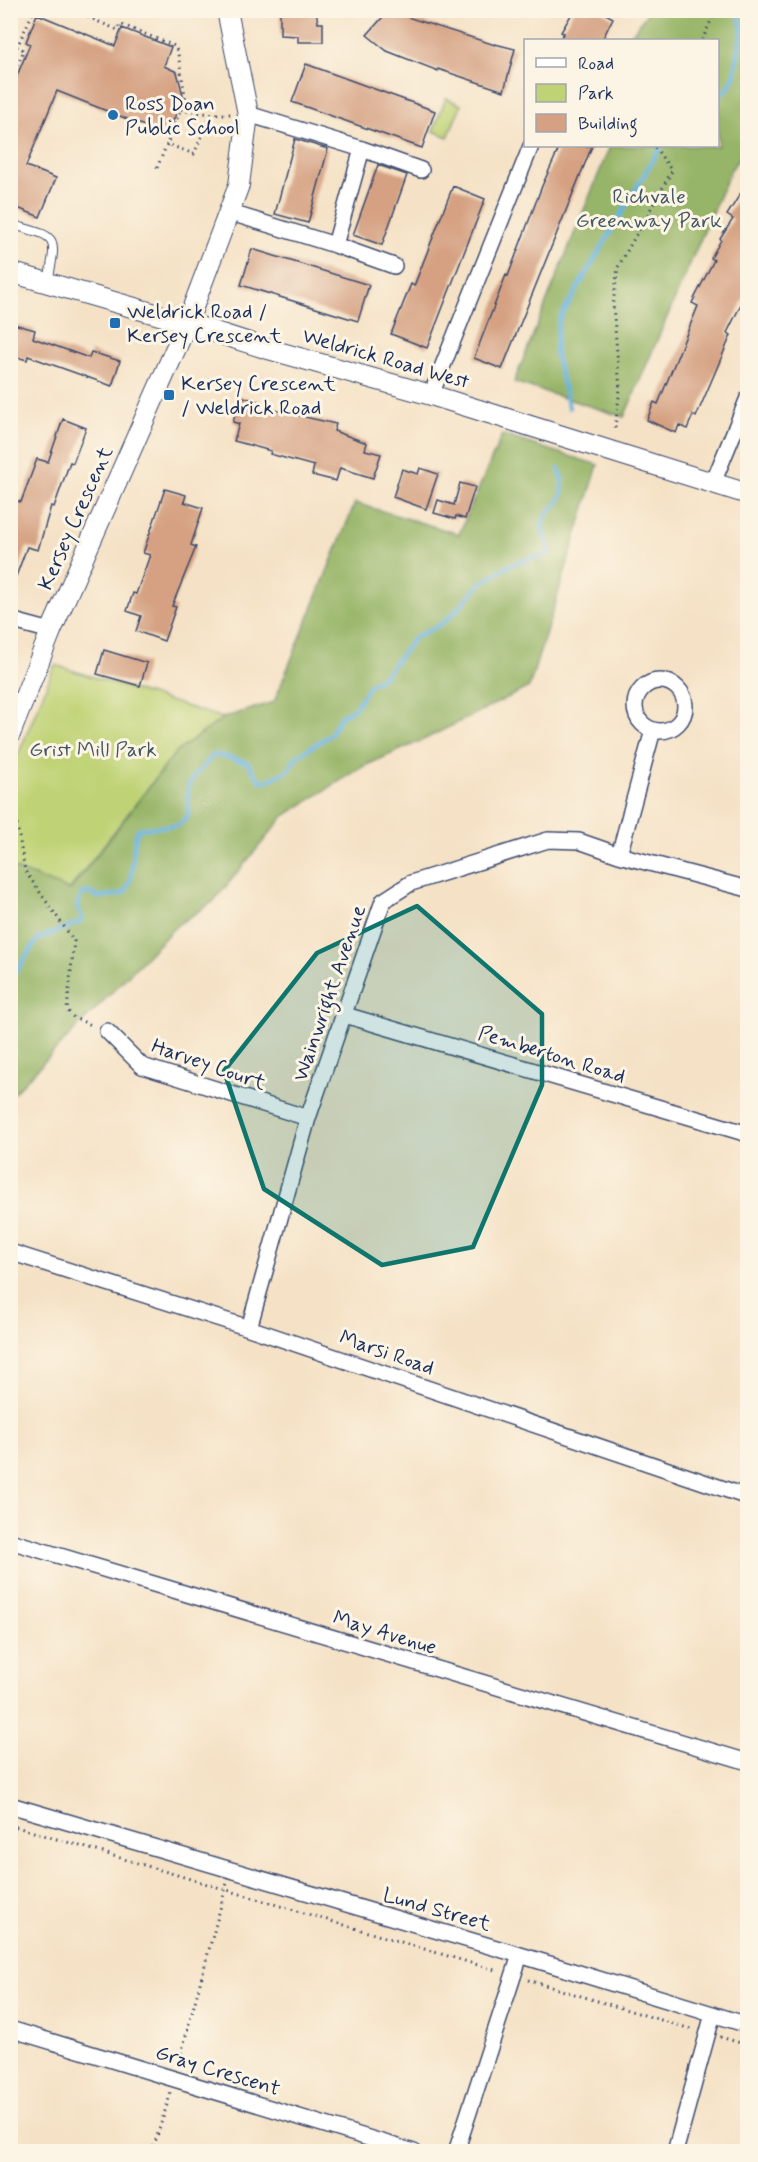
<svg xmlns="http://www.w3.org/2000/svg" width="758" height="2162" font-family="Mynerve,sans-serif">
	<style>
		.green { fill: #bfd376; stroke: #6d816a; stroke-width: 1.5 }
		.forest { fill: #97b567; stroke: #597262; stroke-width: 1.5 }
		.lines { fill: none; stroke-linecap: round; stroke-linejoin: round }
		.stream { stroke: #67b4e1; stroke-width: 4.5 }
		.building { fill: #d5a182 }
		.service-casing { stroke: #3c4a6e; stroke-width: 10 }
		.minor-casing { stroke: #3c4a6e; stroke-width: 18 }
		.tertiary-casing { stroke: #3c4a6e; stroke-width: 22 }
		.path { stroke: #3c4a6e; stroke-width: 3; stroke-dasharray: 1.5 4.5; stroke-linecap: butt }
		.service { stroke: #fff; stroke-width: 8 }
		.minor { stroke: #fff; stroke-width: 15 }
		.tertiary { stroke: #fff; stroke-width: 20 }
		.marked { fill: #0f766e; fill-opacity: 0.2; stroke: #0f766e; stroke-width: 4.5; stroke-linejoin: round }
		.poi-dot { fill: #1f6fb2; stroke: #fcf5e5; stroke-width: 2 }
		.labels { text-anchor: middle; stroke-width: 6; stroke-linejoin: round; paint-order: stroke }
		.poi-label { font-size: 21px; fill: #1b2f5e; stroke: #fcf5e5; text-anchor: start }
		.park-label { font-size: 21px; fill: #445864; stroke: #fcf5e5 }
		.street-label { font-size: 21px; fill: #1b2f5e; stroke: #fcf5e5 }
	</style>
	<rect width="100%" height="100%" fill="#fcf5e5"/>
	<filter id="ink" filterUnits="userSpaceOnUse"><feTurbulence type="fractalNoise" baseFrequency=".0167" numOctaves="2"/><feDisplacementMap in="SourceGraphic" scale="12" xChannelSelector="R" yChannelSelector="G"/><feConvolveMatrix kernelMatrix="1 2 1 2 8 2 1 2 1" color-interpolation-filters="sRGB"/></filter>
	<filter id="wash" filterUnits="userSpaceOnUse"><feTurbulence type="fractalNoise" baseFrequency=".008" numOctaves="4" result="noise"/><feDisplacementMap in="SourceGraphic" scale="24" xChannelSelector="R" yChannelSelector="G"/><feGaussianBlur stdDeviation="1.35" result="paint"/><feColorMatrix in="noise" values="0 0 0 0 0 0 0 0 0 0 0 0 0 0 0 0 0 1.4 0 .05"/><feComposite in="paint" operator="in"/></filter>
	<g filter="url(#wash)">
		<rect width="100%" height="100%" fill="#f5e2c6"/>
		<path class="green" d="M446 98 461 105 448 137 433 131Z
			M55 665 223 718 175 753 69 890 11 867V772Z"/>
		<path class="forest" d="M649 11H747V147L730 171 624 417 514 382 610 146H718V40H627Z
			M502 435 598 465 529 687 425 739 362 767 284 816 213 902 177 925 11 1096V867L70 890 175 753 223 718 274 702 355 503 459 534Z"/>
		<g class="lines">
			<path class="stream" d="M718 96 729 87 734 76 742 30 738 10
				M569 408 555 352 559 320 661 146
				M10 976 17 970 38 939 80 922 82 917 77 906 82 893H90L98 897 123 894C138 876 129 850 138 829L179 825 188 816V786L195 775 214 755C226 755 235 761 247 762L260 781 269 780 289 770 296 757 330 735 341 716 355 708 369 685 384 676 415 637 438 626 450 617 480 584 510 565 531 558 544 556 551 551C548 545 543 536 542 529 542 504 573 510 559 469"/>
		</g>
		<g id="blocks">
			<path class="building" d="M280 10H316L318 23H323V42H298V36L280 35Z
				M389 10H413L407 17 495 45V44L515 49 504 91 438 69V71L387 51 367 35Z
				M574 10H599L613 18 602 40H559L564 33 561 32Z
				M37 14 115 46 122 28 171 47 164 66 177 72 184 99 181 102 167 135 57 91 26 166 56 178 40 217 10 205V93L30 44 26 42Z
				M306 64 435 111 422 148 292 102Z
				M295 139 328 149 308 223 275 214Z
				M560 146H592L502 369 474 358 506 275 508 276 542 186Z
				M378 165 407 175 382 245 353 235Z
				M747 183V292L727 333 731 335 696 417 693 415 687 429 679 425 676 433 647 420 654 402 658 404 698 306 692 303 714 260 711 258 721 240 720 239 733 219 727 215Z
				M453 186 485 199 427 348 391 334 411 284 414 286Z
				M252 249 369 285 358 321 241 285Z
				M10 323 35 330 33 338 89 358 91 352 120 361 112 386 28 356 27 360 10 355Z
				M240 396 271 405 270 409 336 424 334 431 367 443 365 450 381 454 373 478 340 468 336 481 312 475 314 466 270 454 271 451 234 441 239 424 233 422Z
				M63 419 86 428 73 463 70 462 54 507 51 506 38 550 27 547 12 587 10 586V499L21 502 37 459 48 462Z
				M420 468 438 474 426 509 393 497 402 469 418 474Z
				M460 483 475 487 465 519 456 516 455 519 434 513 438 500 454 505Z
				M165 489 186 495 184 502 203 508 191 545 196 547 172 606 176 607 164 641 136 631 141 616 127 611 133 593 136 594 150 555 143 553Z
				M104 650 147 663 140 686 97 674Z"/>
		</g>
	</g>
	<g filter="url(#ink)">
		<use href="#blocks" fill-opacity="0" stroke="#3c4a6e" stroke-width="1.5"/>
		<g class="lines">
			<defs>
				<path id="service" d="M10 224C57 238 58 232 48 282"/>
				<path id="minor" d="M248 114 362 149 421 170
					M228 212 335 245 394 266
					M335 245 362 149
					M431 395 531 146
					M713 483 748 398
					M10 620 51 631
					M635 706a25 25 0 1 1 50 0a25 25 0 1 1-50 0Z
					M619 855 653 730
					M345 1015 748 1134
					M107 1031 142 1066 308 1118
					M10 1252 249 1328 748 1497
					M249 1328 308 1118 383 901 411 883 548 840 579 841 619 855 748 889
					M10 1541 748 1762
					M10 1805 520 1955 748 2025
					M10 2029 414 2152
					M456 2152 520 1955
					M675 2152 713 2014"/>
				<path id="tertiary" d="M10 272 187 323 268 349 431 395 748 494
					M10 734 51 631 187 323 239 185 248 114 227 10"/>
			</defs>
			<use href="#service" class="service-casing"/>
			<use href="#minor" class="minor-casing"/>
			<use href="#tertiary" class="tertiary-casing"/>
			<path class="path" d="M71 10 118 30 120 24 175 46 178 54 186 101 183 103 167 144
				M702 40 716 10
				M10 82 24 50 17 47 34 10
				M181 109 190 112 215 114
				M157 168 167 144 194 154 209 119 217 114H232
				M615 428 620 389 613 304 618 267 672 171 654 146
				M10 815 17 825 25 871 74 941 67 1010 74 1018 94 1026
				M10 1825 498 1971
				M528 1980 694 2030
				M720 2037 748 2045
				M178 2065 227 1883
				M152 2152 171 2092"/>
			<use href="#service" class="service"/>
			<use href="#minor" class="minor"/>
			<use href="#tertiary" class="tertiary"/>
		</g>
	</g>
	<path class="marked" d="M417 906 542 1014V1085L473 1247 382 1265 264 1189 224 1071 317 953Z"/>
	<g class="poi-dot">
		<circle cx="113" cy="115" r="6"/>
		<rect x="109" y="317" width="12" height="12" rx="3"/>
		<rect x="163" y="389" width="12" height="12" rx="3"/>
	</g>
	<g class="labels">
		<g class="poi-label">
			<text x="125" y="110">Ross Doan<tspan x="125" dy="24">Public School</tspan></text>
			<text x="127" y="318">Weldrick Road /<tspan x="127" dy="24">Kersey Crescent</tspan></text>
			<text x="181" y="390">Kersey Crescent<tspan x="181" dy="24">/ Weldrick Road</tspan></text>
		</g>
		<g class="park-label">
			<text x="649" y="203">Richvale<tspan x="649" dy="24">Greenway Park</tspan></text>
			<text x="93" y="756">Grist Mill Park</text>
		</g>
		<g class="street-label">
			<text transform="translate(386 358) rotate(16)" y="7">Weldrick Road West</text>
			<text transform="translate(75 518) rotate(-66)" y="7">Kersey Crescent</text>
			<text transform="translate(329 993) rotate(-71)" y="7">Wainwright Avenue</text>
			<text transform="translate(552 1054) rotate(17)" y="7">Pemberton Road</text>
			<text transform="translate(209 1064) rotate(19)" y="7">Harvey Court</text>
			<text transform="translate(387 1352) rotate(19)" y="7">Marsi Road</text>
			<text transform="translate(385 1632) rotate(17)" y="7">May Avenue</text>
			<text transform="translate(437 1909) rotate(16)" y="7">Lund Street</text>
			<text transform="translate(218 2070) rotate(17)" y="7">Gray Crescent</text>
		</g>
	</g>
	<rect width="758" height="2162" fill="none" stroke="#fcf5e5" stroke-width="36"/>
	<rect x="524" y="39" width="195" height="108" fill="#fcf5e5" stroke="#a2a6af" stroke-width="1.5"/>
	<rect x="536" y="58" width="30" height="9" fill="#ffffff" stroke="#a2a6af" stroke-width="1.5"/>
	<text x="578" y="69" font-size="18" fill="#1b2f5e">Road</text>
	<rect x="536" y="84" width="30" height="18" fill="#bfd376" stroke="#a2a6af" stroke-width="1.5"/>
	<text x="578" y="99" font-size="18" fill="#1b2f5e">Park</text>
	<rect x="536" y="114" width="30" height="18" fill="#d5a182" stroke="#a2a6af" stroke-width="1.5"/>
	<text x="578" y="129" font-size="18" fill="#1b2f5e">Building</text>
</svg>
